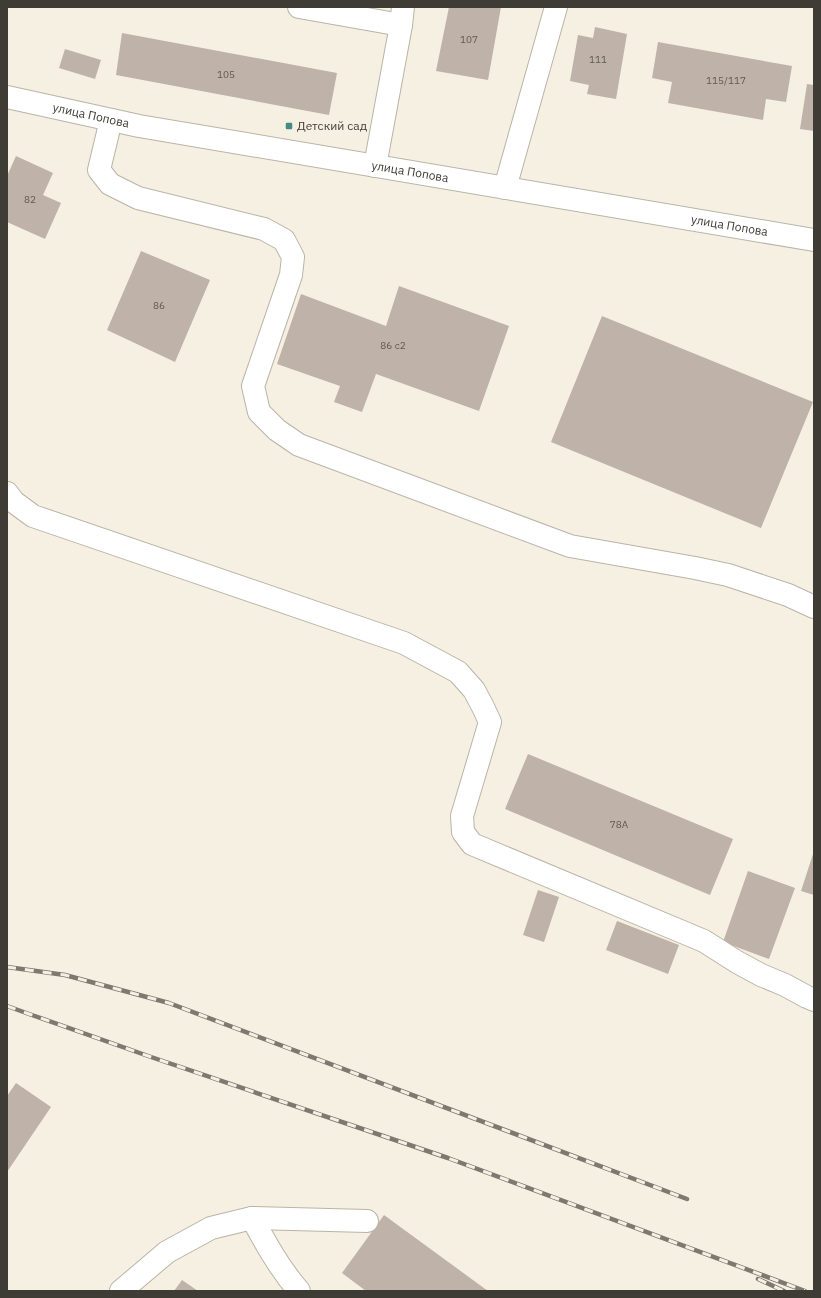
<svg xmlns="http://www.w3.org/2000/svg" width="821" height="1298" font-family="'IBM Plex Sans',sans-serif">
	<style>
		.building { fill: #bfb2a8 }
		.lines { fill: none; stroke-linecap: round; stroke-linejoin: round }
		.minor-casing { stroke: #bab4a7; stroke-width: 24 }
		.minor { stroke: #fff; stroke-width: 22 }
		.rail-casing { stroke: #7d7971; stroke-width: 4.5 }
		.rail { stroke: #f6f0e2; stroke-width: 3; stroke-dasharray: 9; stroke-linecap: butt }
		.poi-dot { fill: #448b86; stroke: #f6f0e2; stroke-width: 1.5 }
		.labels { text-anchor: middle; stroke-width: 4; stroke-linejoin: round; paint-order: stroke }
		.number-label { font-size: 10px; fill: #5f5a52 }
		.street-label { font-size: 12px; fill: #3f3c36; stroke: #f6f0e2 }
		.poi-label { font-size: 12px; fill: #3f3c36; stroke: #f6f0e2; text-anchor: start }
	</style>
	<rect width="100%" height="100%" fill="#f6f0e2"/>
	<path class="building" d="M449 7H501L488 80 436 71Z
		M595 27 627 34 616 99 587 94 589 85 570 81 578 35 593 38Z
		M122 33 337 73 329 115 116 75Z
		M658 42 792 66 786 102 766 99 763 120 668 103 672 82 652 78Z
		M65 49 101 60 95 79 59 68Z
		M807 84 814 85V131L800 129Z
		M16 156 53 173 43 195 61 203 45 239 7 222V176Z
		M141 251 210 280 175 362 107 330Z
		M399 286 509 326 479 411 376 374 362 412 334 402 340 386 277 364 301 294 386 326Z
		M602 316 813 402 761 528 551 442Z
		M528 754 733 839 710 895 505 809Z
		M814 851V895L801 891Z
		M748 871 795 888 769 959 723 942Z
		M538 890 559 897 544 942 523 935Z
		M617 921 679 945 668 974 606 950Z
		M16 1083 51 1107 7 1172V1096Z
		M384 1215 488 1291H366L342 1273Z
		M182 1280 198 1291H174Z"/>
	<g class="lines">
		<defs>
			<g id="minor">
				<path d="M299 7 401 25"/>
				<path id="s1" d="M7 97 139 126 814 240"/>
				<path d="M111 120 99 170 110 184 138 198 264 229 284 240 293 257 291 275 253 386 259 412 277 430 299 445 570 546 695 568 728 575 788 595 814 607"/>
				<path d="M375 166 401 25 403 7"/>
				<path d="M505 188 556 7"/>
				<path d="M7 493 14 502 33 516 404 643 458 672 474 690 483 707 490 722 462 816 463 832 472 844 704 941 737 962 761 975 785 985 807 997 814 1000"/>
				<path d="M252 1218C266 1244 280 1269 299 1291"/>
				<path d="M121 1291 167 1252 211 1228 252 1218 367 1221"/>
			</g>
		</defs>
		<use href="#minor" class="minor-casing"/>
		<use href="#minor" class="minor"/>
		<defs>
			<path id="rail" d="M7 967 65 975 169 1003 687 1199
				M7 1006 29 1014 151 1057 448 1158 805 1291
				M758 1279 784 1291"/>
		</defs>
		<use href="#rail" class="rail-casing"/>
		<use href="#rail" class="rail"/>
	</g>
	<rect class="poi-dot" x="285" y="122" width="8" height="8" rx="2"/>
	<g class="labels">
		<g class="number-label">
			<text x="469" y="43">107</text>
			<text x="598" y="63">111</text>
			<text x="226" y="78">105</text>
			<text x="726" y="84">115/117</text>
			<text x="30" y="203">82</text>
			<text x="159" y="309">86</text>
			<text x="393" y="349">86 с2</text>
			<text x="619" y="828">78А</text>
		</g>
		<g class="street-label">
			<text dy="4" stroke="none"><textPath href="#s1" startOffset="86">улица Попова</textPath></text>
			<text dy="4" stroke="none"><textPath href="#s1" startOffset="410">улица Попова</textPath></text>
			<text dy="4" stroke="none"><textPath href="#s1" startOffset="734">улица Попова</textPath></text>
		</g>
		<g class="poi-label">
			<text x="297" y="130">Детский сад</text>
		</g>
	</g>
	<rect width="821" height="1298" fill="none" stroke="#3f3c36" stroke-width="16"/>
</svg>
